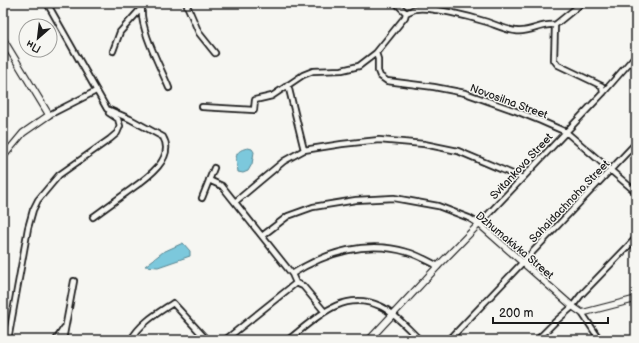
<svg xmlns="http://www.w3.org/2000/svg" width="639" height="343" font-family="'Balsamiq Sans',sans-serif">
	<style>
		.water { fill: #7cc8dc; stroke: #56838f }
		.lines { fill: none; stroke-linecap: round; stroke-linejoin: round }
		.minor-casing { stroke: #1c1c1c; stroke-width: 8 }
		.tertiary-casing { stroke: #1c1c1c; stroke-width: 8 }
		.minor { stroke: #f6f6f2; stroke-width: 4.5 }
		.tertiary { stroke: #f6f6f2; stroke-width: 5.5 }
		.labels { text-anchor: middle; stroke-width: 3; stroke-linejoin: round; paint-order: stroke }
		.street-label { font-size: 11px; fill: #1c1c1c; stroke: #f6f6f2 }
	</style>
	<rect width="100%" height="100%" fill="#f6f6f2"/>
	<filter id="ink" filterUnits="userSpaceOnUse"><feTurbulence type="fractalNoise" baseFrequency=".025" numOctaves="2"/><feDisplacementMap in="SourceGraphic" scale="8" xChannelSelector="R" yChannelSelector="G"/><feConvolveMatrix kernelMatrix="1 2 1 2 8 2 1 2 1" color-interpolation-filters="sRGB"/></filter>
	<g filter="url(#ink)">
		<path class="water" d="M248 148 252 149 254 152 252 164 248 171 243 173 238 172C237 161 231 151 248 148Z
			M183 243 190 251V256L158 267 145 266 163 252Z"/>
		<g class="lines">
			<defs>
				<path id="minor" d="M47 3 107 109 130 119 163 137C177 160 141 182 126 193 115 201 104 209 93 217
					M186 3 199 33 215 53
					M396 3 406 13
					M435 3V10
					M142 7C139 28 161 68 169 88
					M406 13C409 12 412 10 415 9 430 6 471 17 487 22 496 25 506 30 516 31 530 33 542 23 555 25L554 60 558 65 602 86 603 93
					M555 25 582 3
					M113 51 120 32 146 3
					M376 53 378 59V71L380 76 387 81 434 87 465 93 516 111 541 121 566 132 636 192
					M288 85 304 150
					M202 107 254 110 255 100 272 96 303 75 313 71 342 70 359 66 376 53 405 17 406 13
					M49 115 96 91
					M209 180 222 186 292 274
					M202 198 214 168
					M235 202 284 161 304 150 342 144 379 140 424 144 458 151 522 178
					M262 236 288 216 313 207 356 200 394 198 438 206 469 218 479 224 603 93 636 55
					M296 283 303 286 324 311
					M582 313 600 340
					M8 340 28 228 33 210 38 200 59 175 110 139 117 133 120 126 118 119 109 113
					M56 340 64 328
					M63 340 74 281
					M131 340C140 323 158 313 173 303L207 340
					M225 340 296 283 292 274C326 252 367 240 407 252 418 255 428 261 438 266
					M288 340C315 319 342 289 380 306 394 312 409 330 420 340
					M449 340 636 143
					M537 340 555 322 571 308 581 295 636 238"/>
				<path id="tertiary" d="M3 39 49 115 23 133 3 157
					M369 340 438 266 479 224 572 306 582 313 636 299"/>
			</defs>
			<use href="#minor" class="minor-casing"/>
			<use href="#tertiary" class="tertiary-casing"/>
			<use href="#minor" class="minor"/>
			<use href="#tertiary" class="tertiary"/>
		</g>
	</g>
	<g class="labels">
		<g class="street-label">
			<text transform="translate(509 101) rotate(20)" y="4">Novosilna Street</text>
			<text transform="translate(521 166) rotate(-47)" y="4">Svitankova Street</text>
			<text transform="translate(569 201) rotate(-46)" y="4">Sahaidachnoho Street</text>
			<text transform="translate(515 245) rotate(40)" y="4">Dzhumakivka Street</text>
		</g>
	</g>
	<rect width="639" height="343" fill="none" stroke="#f6f6f2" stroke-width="16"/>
	<rect x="8" y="8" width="623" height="327" fill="none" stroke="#1c1c1c" stroke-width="1.5" filter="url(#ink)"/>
	<g transform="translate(38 38) rotate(208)"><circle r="19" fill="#f6f6f2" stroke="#9f9f9c"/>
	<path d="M0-3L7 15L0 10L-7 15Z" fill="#1c1c1c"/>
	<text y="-6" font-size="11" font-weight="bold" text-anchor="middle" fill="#1c1c1c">Пн</text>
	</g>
	<path d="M493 317v6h115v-6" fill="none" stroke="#1c1c1c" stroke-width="2"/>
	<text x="499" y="317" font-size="12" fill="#1c1c1c" stroke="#f6f6f2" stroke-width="3" paint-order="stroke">200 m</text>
</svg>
